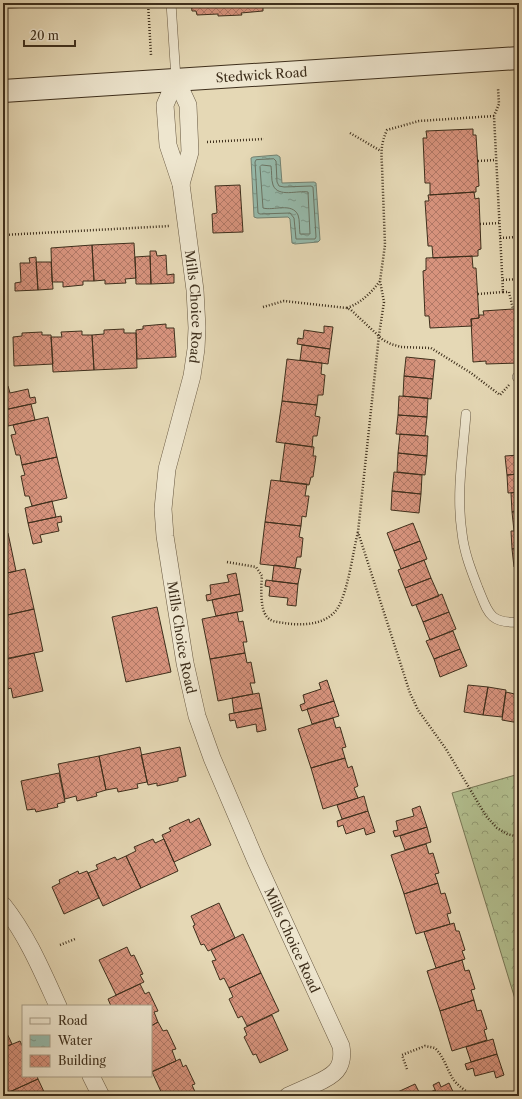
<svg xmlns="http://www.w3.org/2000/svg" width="522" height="1099" font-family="'Libre Caslon Text',serif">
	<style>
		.forest { fill: url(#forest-crowns); stroke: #787756 }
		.water { fill: url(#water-ripples); stroke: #738272 }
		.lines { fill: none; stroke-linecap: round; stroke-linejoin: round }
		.shore { stroke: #6a7464; stroke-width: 1 }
		.building { fill: url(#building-cross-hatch); stroke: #3e2f1c }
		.lane-casing { stroke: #685942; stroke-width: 10 }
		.street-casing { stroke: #685942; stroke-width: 18 }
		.secondary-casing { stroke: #3e2f1c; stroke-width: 24 }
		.path { stroke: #3e2f1c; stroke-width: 2.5; stroke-dasharray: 1 2; stroke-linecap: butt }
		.lane { stroke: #eee6cf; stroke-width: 9 }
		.street { stroke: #eee6cf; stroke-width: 17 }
		.secondary { stroke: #eee6cf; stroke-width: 22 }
		.labels { text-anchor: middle; stroke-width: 4; stroke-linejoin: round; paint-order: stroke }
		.street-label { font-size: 13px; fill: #3e2f1c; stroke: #eee6cf }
	</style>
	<defs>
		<pattern id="forest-crowns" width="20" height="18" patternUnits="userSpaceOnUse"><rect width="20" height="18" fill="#b2bf8f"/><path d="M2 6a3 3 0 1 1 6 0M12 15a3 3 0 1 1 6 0" fill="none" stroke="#929c74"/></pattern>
		<pattern id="water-ripples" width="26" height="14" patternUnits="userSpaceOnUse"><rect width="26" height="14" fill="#96baab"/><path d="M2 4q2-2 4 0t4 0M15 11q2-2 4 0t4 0" fill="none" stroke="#7c988a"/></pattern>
		<pattern id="building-cross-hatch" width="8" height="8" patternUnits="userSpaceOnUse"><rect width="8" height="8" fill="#d7937d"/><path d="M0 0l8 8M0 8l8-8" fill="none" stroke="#b07866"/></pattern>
	</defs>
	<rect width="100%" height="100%" fill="#e5d8b5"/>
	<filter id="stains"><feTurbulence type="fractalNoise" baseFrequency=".005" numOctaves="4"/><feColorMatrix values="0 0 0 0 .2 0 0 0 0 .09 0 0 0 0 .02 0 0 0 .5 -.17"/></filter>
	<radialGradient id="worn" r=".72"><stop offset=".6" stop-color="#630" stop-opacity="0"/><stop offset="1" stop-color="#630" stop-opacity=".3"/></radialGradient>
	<path class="forest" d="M519 774V1012L452 793Z"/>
	<path class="water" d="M277 155 280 157 282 183 314 182 316 183 320 240 318 242 295 244 292 243 290 219 288 217 257 218 254 217 251 158 253 157Z"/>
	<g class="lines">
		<path class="shore" d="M274 159 276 161 277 182 279 186 284 187 311 186 313 187 316 237 315 239H296L294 218 290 213 260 214 258 213 255 162 256 160Z
			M262 165 271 166C272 172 271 179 273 185 278 198 298 190 308 192L310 234H300C299 228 300 220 298 215 292 202 273 211 263 208L260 167Z"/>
	</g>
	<path class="building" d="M191 3H267V7H263V11L241 13 242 15 218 16V14L197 15 196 11H192Z
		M473 129V135H476L479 186 476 187V192L430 195V183H425L423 138H427L426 131Z
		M240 185 243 232 213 233 212 214 217 213 215 186Z
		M474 192 475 199 479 198 481 249 478 250V256L433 258 432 246H428L425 201H429L428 195Z
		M134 243 136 278 125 279 126 283 105 284V280L94 281 92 245Z
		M92 245 94 281H83V285L63 287V282H52L51 248Z
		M150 251H156L157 256 166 255 167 275 174 274V283L151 284Z
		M150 256 151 284H136L135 257Z
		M472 256 473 268H476L479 318 471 319 472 326 430 328 429 316H425L423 271 426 270V258Z
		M36 257 38 290 15 291V283L21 282 20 263H30L29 258Z
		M36 262H51L53 289 38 290Z
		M513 309H519V363L486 364V361L473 362 471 319 479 318V315H484L483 311Z
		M166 324V328H174L176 357 137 359 136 330 143 329V326Z
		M324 326 333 327 330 349 297 344 298 338 303 339 304 330 324 333Z
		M124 329V333H136L137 368 94 370 92 335 104 334V330Z
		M82 331V335H92L94 370 53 372 51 337H62L61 332Z
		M42 332V335H51L53 364 14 366 13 337 22 336V333Z
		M302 345 330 349 328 364 300 360Z
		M406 357 435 360 433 379 404 376Z
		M287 359 322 363 321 374 325 375 323 395H318L317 405 282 401Z
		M404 376 433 379 431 399 403 396Z
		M8 386 10 393 28 389 30 398 35 397 36 403 4 410 3 388Z
		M399 396 428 398 427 417 398 415Z
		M282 401 317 405 315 416 320 417 317 436H313L312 447 276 442Z
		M31 404 35 420 8 426 4 410Z
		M398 415 427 417 425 436 396 434Z
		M48 417 57 457 22 465 20 455H16L11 435 16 434 13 425Z
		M400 434 428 436 427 456 398 453Z
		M285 443 314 447 313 456H316L313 477H311L309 485 280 481Z
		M398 453 427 456 425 475 397 472Z
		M519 455V474L507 475 505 456Z
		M57 457 67 498 32 506 29 496H25L21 476 25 475 22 465Z
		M394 472 422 475 421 494 392 491Z
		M519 474V492L508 493 507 475Z
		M271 480 307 484 305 496H309L306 517 302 516 301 526 265 522Z
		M392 491 421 494 419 513 391 510Z
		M519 492V511L512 512 511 493Z
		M52 501 56 517 28 523 25 508Z
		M519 511V531H514L512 512Z
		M61 516 62 522 57 523 59 531 40 535 42 542 33 544 28 523Z
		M265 522 301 526 299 537 303 538 301 557H297L295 568 260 564Z
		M413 523 420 541 394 551 387 533Z
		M511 531H519V548L512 549Z
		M8 533 16 571 3 574V534Z
		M420 541 427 559 401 569 394 551Z
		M519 548V566L514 567 512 549Z
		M424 560 431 578 405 588 398 570Z
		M274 565 301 569 298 584 272 581Z
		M25 569 34 609 3 616V574Z
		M236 573 240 594 207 601 206 595 211 594 210 585 229 582 227 575Z
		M431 578 439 596 412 606 405 588Z
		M266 580 298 584 296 606 287 605 288 598 269 596 270 587 265 586Z
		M240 594 243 611 216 616 212 600Z
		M442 594 449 612 423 622 416 605Z
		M157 607 171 672 126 682 112 617Z
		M34 609 43 651 8 659 5 648H3V616Z
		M237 612 239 622 243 621 247 642H243L245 653 210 659 202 619Z
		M449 612 456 629 430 640 423 622Z
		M453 631 460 649 434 659 426 641Z
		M460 649 467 666 440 677 434 659Z
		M34 653 43 691 13 698 11 688 8 689 4 670 7 669 4 659Z
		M245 653 247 663 251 662 255 683H250L253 694 218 701 210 659Z
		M327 680 334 701 302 711 300 705 305 703 303 695 321 689 319 683Z
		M468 685 488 687 483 715 464 712Z
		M488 687 506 690 502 717 483 715Z
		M506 692 519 695V723L502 720Z
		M259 693 262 708 234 713 232 698Z
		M334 701 339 716 312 724 307 709Z
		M262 708 266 730 257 732 256 724 237 728 235 720 230 721 229 714Z
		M333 718 336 728 340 727 346 747 342 748 345 758 311 768 298 729Z
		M140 747 147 782 137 784 138 788 118 792 117 788 106 790 99 756Z
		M180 747 186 776 178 778V781L157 786V783L148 785 141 755Z
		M99 756 106 790 96 793 97 796 77 801 76 796 65 799 58 764Z
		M345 758 348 768 352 766 358 786 354 788 358 798 323 809 311 768Z
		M59 773 65 802 57 804 58 807 36 812 35 809 27 810 21 781Z
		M364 796 368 811 342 819 337 805Z
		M420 806 427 827 395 837 393 831 398 830 396 821 414 816 412 809Z
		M368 811 375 832 366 835 364 828 346 834 343 825 338 827 337 821Z
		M199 818 211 845 174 862 162 835 171 831 169 828 189 819 190 823Z
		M427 827 431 842 405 850 400 836Z
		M153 839 155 843 164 839 178 871 141 888 126 856 136 851 134 847Z
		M426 844 429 854 433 853 439 873 435 874 438 883 404 894 391 855Z
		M126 856 141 888 103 906 88 873 98 869 96 865 115 857 117 860Z
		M78 871 79 874 87 871 99 898 64 914 52 887 60 883 59 880Z
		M438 883 441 894 445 893 451 913 447 914 450 924 416 934 404 894Z
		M219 903 235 938 208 951 204 944 201 945 193 926 195 925 191 916Z
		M454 923 456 931H459L465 950 462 951 465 959 436 968 424 932Z
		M243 934 261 973 229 988 224 978 220 980 212 961 216 960 211 950Z
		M127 947 131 956 134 955 143 974 140 975 144 982 116 995 99 960Z
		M462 960 465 971 469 970 475 989 471 990 474 1000 440 1011 427 971Z
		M261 973 279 1011 247 1026 242 1016 238 1018 229 999 233 997 229 988Z
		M140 984 145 994 149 992 158 1011 154 1012 158 1022 151 1026V1006H111L108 999Z
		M474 1000 477 1011 481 1010 487 1029 484 1030 487 1040 452 1051 440 1011Z
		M272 1015 288 1050 260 1063 256 1054 253 1055 244 1037 247 1035 244 1028Z
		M158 1022 163 1031 167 1030 176 1049 172 1050 176 1061 151 1072V1026Z
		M3 1025 12 1044 3 1048Z
		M493 1039 497 1054 471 1062 466 1047Z
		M20 1041 23 1047V1076H37L38 1079 5 1094 3 1089V1048Z
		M497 1054 504 1075 496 1078 494 1071 475 1076 473 1068 467 1070 465 1064Z
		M180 1059 183 1067 186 1065 195 1084 192 1085 196 1094 192 1096H163L152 1072Z
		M38 1079 46 1096H6L5 1094Z
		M439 1082 441 1087 449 1083 455 1096H438L433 1085Z
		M415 1084 421 1096H389Z
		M435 1090 438 1096H421Z"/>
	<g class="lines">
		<defs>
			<path id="lane" d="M171 3 176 79
				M3 4 19 3
				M517 377 519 379
				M466 414C463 453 456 494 462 533 464 552 471 570 478 588 488 612 489 624 519 622"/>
			<g id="street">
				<path id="s1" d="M176 79 165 105 168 145 181 184 195 290 197 328 196 349 192 376 167 469 163 509 165 536 185 663 197 716 212 758 256 861 341 1046C345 1069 333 1076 315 1084 306 1088 297 1092 288 1096"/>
				<path d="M176 79 188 105 190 152 181 184"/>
				<path d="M3 905C27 935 42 971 58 1006"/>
				<path d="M91 1076 101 1096"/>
			</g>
			<g id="secondary">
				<path id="s2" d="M3 91 519 58"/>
			</g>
		</defs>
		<use href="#lane" class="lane-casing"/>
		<use href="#street" class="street-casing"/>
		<use href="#secondary" class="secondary-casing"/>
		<path class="path" d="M148 3 151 55
			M494 116 419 121 387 130C381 143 381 152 382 166L385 245 380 281 384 302 379 335 358 532 410 693 418 710 446 749 486 816 497 828 507 834 519 837
			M350 133 381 151
			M207 142 264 139
			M478 161 496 160
			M480 224 500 223
			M3 235 170 226
			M500 238 519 237
			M503 280 519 279
			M503 292H509L513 309
			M478 294 503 292 494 116 499 104 498 88
			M263 307 284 301 347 308 351 310 383 340 391 344 401 347 431 348 471 373 500 395 509 385
			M347 308C361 303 371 293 380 281
			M227 562 256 567 262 576C261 587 260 609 267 617 271 622 278 622 284 623 302 626 326 625 337 609 348 593 353 551 358 532
			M60 945 75 939
			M407 1069 402 1055 425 1046 435 1048C444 1057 447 1069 453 1079 458 1086 466 1091 473 1096"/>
		<use href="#lane" class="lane"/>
		<use href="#street" class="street"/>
		<use href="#secondary" class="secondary"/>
	</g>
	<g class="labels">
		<g class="street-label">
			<text dy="5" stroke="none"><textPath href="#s2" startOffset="259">Stedwick Road</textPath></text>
			<text dy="5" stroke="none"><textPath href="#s1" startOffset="233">Mills Choice Road</textPath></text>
			<text dy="5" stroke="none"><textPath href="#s1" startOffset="569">Mills Choice Road</textPath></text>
			<text dy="5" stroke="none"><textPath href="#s1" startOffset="893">Mills Choice Road</textPath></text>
		</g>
	</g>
	<rect width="522" height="1099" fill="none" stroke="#e5d8b5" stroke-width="16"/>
	<rect x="4" y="4" width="514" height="1091" fill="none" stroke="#3e2f1c" stroke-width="2"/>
	<rect x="8" y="8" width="506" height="1083" fill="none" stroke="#3e2f1c"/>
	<rect x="22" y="1005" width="130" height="72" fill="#eee6cf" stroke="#a89d87"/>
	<rect x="30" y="1018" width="20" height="6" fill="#eee6cf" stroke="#a89d87"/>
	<text x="58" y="1025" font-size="12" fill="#3e2f1c">Road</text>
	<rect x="30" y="1035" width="20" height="12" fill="url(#water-ripples)" stroke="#a89d87"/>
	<text x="58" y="1045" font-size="12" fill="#3e2f1c">Water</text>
	<rect x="30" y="1055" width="20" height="12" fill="url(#building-cross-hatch)" stroke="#a89d87"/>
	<text x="58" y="1065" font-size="12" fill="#3e2f1c">Building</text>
	<path d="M24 40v6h51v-6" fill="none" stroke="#3e2f1c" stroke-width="2"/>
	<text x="30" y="40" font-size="12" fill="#3e2f1c" stroke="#eee6cf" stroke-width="3" paint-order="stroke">20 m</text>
	<rect width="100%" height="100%" filter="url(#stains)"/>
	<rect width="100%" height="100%" fill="url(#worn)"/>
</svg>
